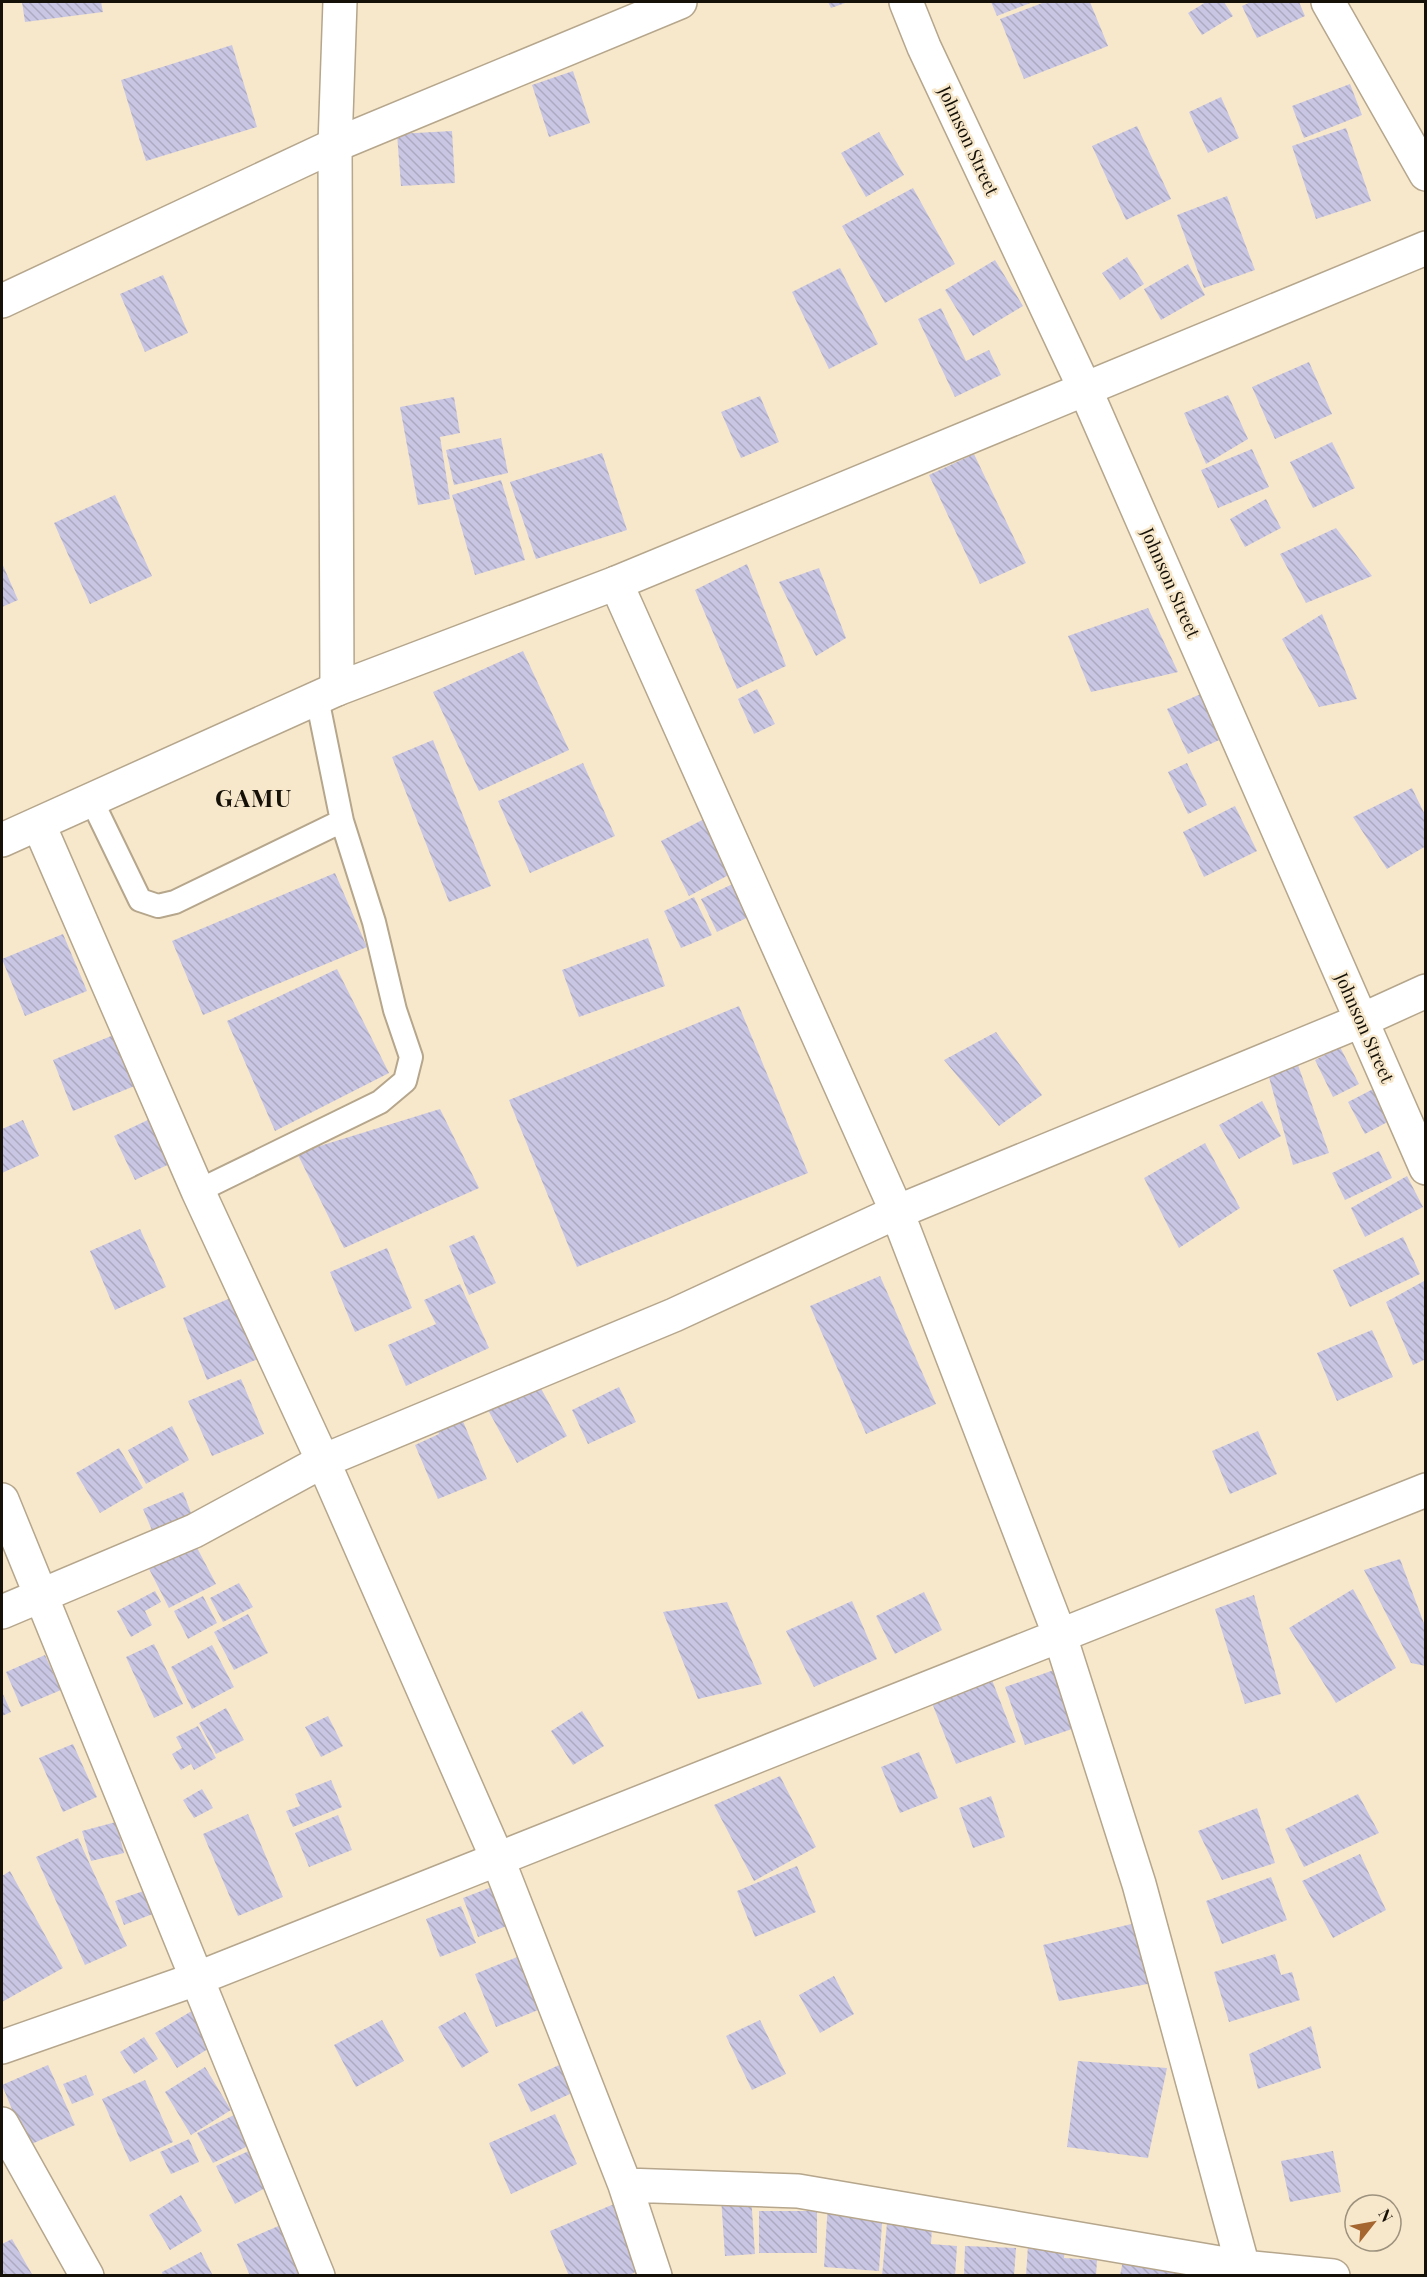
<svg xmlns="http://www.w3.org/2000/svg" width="1427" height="2277" font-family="'Playfair Display',serif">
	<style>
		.building { fill: url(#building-back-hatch) }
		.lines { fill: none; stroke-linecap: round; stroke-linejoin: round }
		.service-casing { stroke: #b5a68c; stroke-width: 26 }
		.minor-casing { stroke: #b5a68c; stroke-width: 36 }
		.tertiary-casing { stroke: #b5a68c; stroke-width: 36 }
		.service { stroke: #fff; stroke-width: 22 }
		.minor { stroke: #fff; stroke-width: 33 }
		.tertiary { stroke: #fff; stroke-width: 33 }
		.labels { text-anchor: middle; stroke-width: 5; stroke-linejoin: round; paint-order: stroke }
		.street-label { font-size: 18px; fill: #161108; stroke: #f7e8cc }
		.district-label { font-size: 24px; font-weight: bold; letter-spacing: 1.5px; fill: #161108; stroke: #f7e8cc }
	</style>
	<defs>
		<pattern id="building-back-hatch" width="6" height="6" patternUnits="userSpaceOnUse" patternTransform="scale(1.5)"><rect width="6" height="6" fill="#c9c6e3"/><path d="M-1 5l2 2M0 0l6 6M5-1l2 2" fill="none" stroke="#aca9c1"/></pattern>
	</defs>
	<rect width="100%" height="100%" fill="#f7e8cc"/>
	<path class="building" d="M22 2H101L103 12 25 22Z
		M828 2H848L831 8Z
		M991 2H1033L997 16Z
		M1045 2H1090L1108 46 1024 79 1000 19Z
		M1206 2H1224L1233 16 1202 35 1188 13Z
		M1251 2H1299L1305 16 1257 38 1242 6Z
		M232 45 257 127 146 161 121 80Z
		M573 71 590 123 549 137 532 85Z
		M1350 84 1362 115 1304 138 1292 106Z
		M1221 97 1239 138 1208 153 1189 112Z
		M1137 126 1171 199 1126 220 1092 146Z
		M1346 128 1371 201 1316 219 1292 146Z
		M452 131 455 183 401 186 397 134Z
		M879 132 904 175 866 197 841 153Z
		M913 188 955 264 885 303 842 226Z
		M1227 196 1255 270 1204 288 1177 215Z
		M1127 257 1144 284 1120 300 1102 273Z
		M995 260 1023 306 973 336 945 290Z
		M1188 264 1205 295 1161 320 1144 289Z
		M840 268 878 344 829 369 792 292Z
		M163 275 188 333 145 352 120 294Z
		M941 308 966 361 989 350 1001 375 955 397 918 319Z
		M1309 362 1332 414 1275 439 1252 387Z
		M1228 395 1248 439 1206 464 1184 413Z
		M760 396 779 442 741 458 721 412Z
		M454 397 460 433 440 437 450 499 418 505 400 407Z
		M501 438 508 473 454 485 446 450Z
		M1332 442 1355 488 1313 508 1290 462Z
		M1252 449 1269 487 1218 508 1201 470Z
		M602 453 627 530 536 559 510 482Z
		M974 454 1026 563 980 584 929 475Z
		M501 480 525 560 475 575 452 495Z
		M115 495 152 576 90 604 54 523Z
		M1266 499 1281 528 1245 547 1230 519Z
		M1336 528 1372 576 1306 603 1280 554Z
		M2 563 18 600 2 607Z
		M747 564 786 666 737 689 695 590Z
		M819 568 846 638 816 656 779 582Z
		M1148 608 1178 672 1091 692 1068 636Z
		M1322 614 1357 699 1319 707 1282 639Z
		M523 651 569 750 479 791 433 692Z
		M757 689 775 724 754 734 738 699Z
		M1205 692 1226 737 1188 754 1167 709Z
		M433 740 491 886 449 902 392 757Z
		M583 763 615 836 530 873 498 801Z
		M1187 763 1207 805 1188 814 1168 772Z
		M1412 788 1426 817V846L1387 869 1353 817Z
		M1235 806 1257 851 1204 877 1183 832Z
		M712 815 740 869 689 896 661 841Z
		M335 873 367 947 203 1015 172 941Z
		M741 880 757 913 717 932 701 899Z
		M694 897 712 935 681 948 664 911Z
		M63 934 87 991 25 1016 2 959Z
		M648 938 665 986 579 1017 562 970Z
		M337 969 389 1073 275 1131 227 1021Z
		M739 1006 808 1173 577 1267 509 1100Z
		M996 1032 1042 1095 999 1126 944 1060Z
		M116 1034 137 1085 73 1111 53 1060Z
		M1340 1047 1359 1084 1333 1097 1315 1060Z
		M1298 1065 1329 1153 1293 1165 1269 1077Z
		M1377 1087 1393 1119 1365 1134 1348 1102Z
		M1262 1101 1281 1136 1239 1159 1219 1125Z
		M440 1109 479 1188 344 1248 297 1153Z
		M152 1118 174 1162 135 1180 114 1136Z
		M23 1120 39 1156 2 1173V1129Z
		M1205 1143 1240 1208 1179 1248 1144 1178Z
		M1379 1151 1392 1178 1345 1200 1332 1173Z
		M1407 1176 1423 1207 1365 1237 1351 1208Z
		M140 1229 166 1287 115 1310 90 1251Z
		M474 1235 496 1283 469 1295 449 1246Z
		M1403 1237 1420 1274 1350 1307 1333 1270Z
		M387 1248 412 1308 355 1332 330 1272Z
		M880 1276 936 1404 866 1434 810 1306Z
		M1424 1281 1426 1359 1413 1365 1386 1302Z
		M460 1284 489 1348 406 1386 388 1345 436 1324 424 1300Z
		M233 1297 258 1359 207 1380 183 1318Z
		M1372 1330 1393 1377 1337 1401 1317 1353Z
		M241 1379 264 1434 212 1456 188 1401Z
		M538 1383 567 1436 517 1463 488 1410Z
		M619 1387 636 1422 588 1444 572 1410Z
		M460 1414 487 1479 438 1499 415 1445 439 1434 435 1425Z
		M172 1426 189 1460 146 1484 128 1450Z
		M1258 1431 1277 1474 1230 1494 1212 1451Z
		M119 1448 143 1488 100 1513 76 1473Z
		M183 1492 193 1518 154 1535 143 1509Z
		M194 1542 216 1584 169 1608 148 1567Z
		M1400 1559 1426 1629V1666L1411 1663 1364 1570Z
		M239 1583 253 1607 223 1622 210 1598Z
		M1353 1589 1396 1668 1336 1703 1289 1628Z
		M155 1591 161 1602 145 1611 152 1625 131 1637 117 1611Z
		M924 1592 942 1630 895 1654 876 1616Z
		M1254 1595 1281 1694 1245 1704 1215 1609Z
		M203 1596 217 1623 188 1639 174 1611Z
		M852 1601 877 1659 814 1687 786 1631Z
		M727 1602 762 1684 698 1699 663 1612Z
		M248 1614 268 1653 234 1670 214 1632Z
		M154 1644 183 1704 154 1718 126 1657Z
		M212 1645 234 1687 192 1709 171 1667Z
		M45 1655 61 1690 21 1707 6 1672Z
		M1057 1669 1078 1727 1025 1745 1005 1687Z
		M992 1680 1016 1742 956 1764 932 1703Z
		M2 1692 11 1712 2 1716Z
		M226 1708 244 1740 216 1754 199 1723Z
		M582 1711 604 1746 573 1765 551 1731Z
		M328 1716 343 1746 321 1757 305 1727Z
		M198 1726 216 1758 194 1770 191 1764 181 1770 172 1754 182 1748 176 1737Z
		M73 1744 97 1797 63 1812 39 1758Z
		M919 1752 938 1798 900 1813 881 1767Z
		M780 1776 816 1847 754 1881 714 1805Z
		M331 1780 342 1807 293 1827 286 1811 300 1806 295 1794Z
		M202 1789 213 1808 194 1818 183 1800Z
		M1358 1794 1379 1833 1304 1867 1285 1829Z
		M991 1796 1005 1837 973 1848 959 1808Z
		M1257 1808 1275 1863 1222 1880 1198 1831Z
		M248 1814 283 1897 238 1916 203 1834Z
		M338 1815 352 1850 309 1867 295 1833Z
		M116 1822 124 1853 91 1861 82 1831Z
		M78 1838 127 1946 85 1965 36 1857Z
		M1360 1854 1386 1910 1333 1938 1302 1881Z
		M797 1866 816 1912 755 1937 737 1891Z
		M10 1871 63 1968 2 2002V1876Z
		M1271 1877 1287 1920 1222 1944 1206 1901Z
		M502 1883 517 1922 478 1937 463 1898Z
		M149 1889 158 1912 124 1925 115 1901Z
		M461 1906 476 1943 440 1957 426 1919Z
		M1144 1921 1163 1981 1059 2001 1043 1945Z
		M1275 1954 1281 1975 1292 1972 1300 2000 1229 2022 1214 1972Z
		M522 1955 543 2008 496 2027 475 1974Z
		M834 1976 854 2014 820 2033 799 1995Z
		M195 2009 216 2044 177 2068 155 2033Z
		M465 2012 489 2052 462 2068 438 2027Z
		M382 2020 404 2061 356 2087 334 2045Z
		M760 2020 786 2074 752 2090 726 2036Z
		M1311 2026 1321 2068 1258 2089 1249 2054Z
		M144 2037 158 2059 134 2074 120 2052Z
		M572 2059 585 2087 531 2112 518 2084Z
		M1078 2061 1167 2068 1148 2158 1067 2147Z
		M48 2065 75 2125 27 2146 2 2085Z
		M205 2067 231 2110 191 2135 165 2092Z
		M86 2075 94 2095 72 2104 63 2084Z
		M145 2080 173 2142 130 2162 102 2099Z
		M555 2114 577 2164 511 2194 489 2143Z
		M234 2115 248 2146 213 2163 197 2133Z
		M189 2139 199 2162 171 2174 160 2152Z
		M253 2149 271 2185 235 2204 216 2166Z
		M1333 2151 1341 2192 1290 2202 1281 2161Z
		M181 2195 202 2231 170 2250 149 2215Z
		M751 2196 755 2254 725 2256 721 2198Z
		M828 2203 883 2207 879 2271 824 2267Z
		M614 2204 642 2269 627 2276H569L550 2231Z
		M759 2211H817V2253H759Z
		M290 2221 313 2276H250L237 2244Z
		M887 2223 932 2227 931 2244 957 2246 955 2276H882Z
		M12 2239 33 2276H2V2244Z
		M1028 2245 1065 2247 1064 2258 1097 2260 1096 2276H1026Z
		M965 2246 1016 2248 1014 2276H964Z
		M201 2252 213 2276H163L162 2272Z
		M1124 2255 1179 2264 1177 2276H1120Z"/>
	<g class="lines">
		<defs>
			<path id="service" d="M92 801 140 900 158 906 175 902 342 821 317 698
				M198 1191 380 1102 405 1081 411 1057 395 1010 374 922 342 821"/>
			<path id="minor" d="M906 2 924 47 1085 389 1426 1168
				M1328 2 1426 174
				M2 301 335 145 680 2
				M616 583 897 1212 1060 1636 1139 1884 1243 2267
				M39 825 198 1191 323 1461 498 1860 625 2185 798 2191 1243 2267 1333 2276
				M2 840 337 689
				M2 1500 318 2276
				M2 1612 194 1531 323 1461 674 1315 897 1212 1360 1021 1426 991
				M2 2047 196 1979 1426 1490
				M2 2124 87 2276
				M625 2185 655 2276"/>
			<path id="tertiary" d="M340 2 335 145 337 689 616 583 1426 248"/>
		</defs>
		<use href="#service" class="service-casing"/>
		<use href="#minor" class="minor-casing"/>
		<use href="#tertiary" class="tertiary-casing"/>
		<use href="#service" class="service"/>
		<use href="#minor" class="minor"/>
		<use href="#tertiary" class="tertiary"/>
	</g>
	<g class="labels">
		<g class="street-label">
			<text transform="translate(968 141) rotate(65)" y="6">Johnson Street</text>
			<text transform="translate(1170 583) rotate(66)" y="6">Johnson Street</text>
			<text transform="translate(1364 1028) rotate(66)" y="6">Johnson Street</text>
		</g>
		<g class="district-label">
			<text x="254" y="807">GAMU</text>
		</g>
	</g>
	<rect width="1427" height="2277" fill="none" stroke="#161108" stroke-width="6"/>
	<g transform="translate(1373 2223) rotate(59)"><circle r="28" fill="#f7e8cc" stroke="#9d927e" stroke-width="1.5"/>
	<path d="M0-4.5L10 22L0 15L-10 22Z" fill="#a6662f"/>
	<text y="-9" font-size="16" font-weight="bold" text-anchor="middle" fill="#161108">N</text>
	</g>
</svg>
